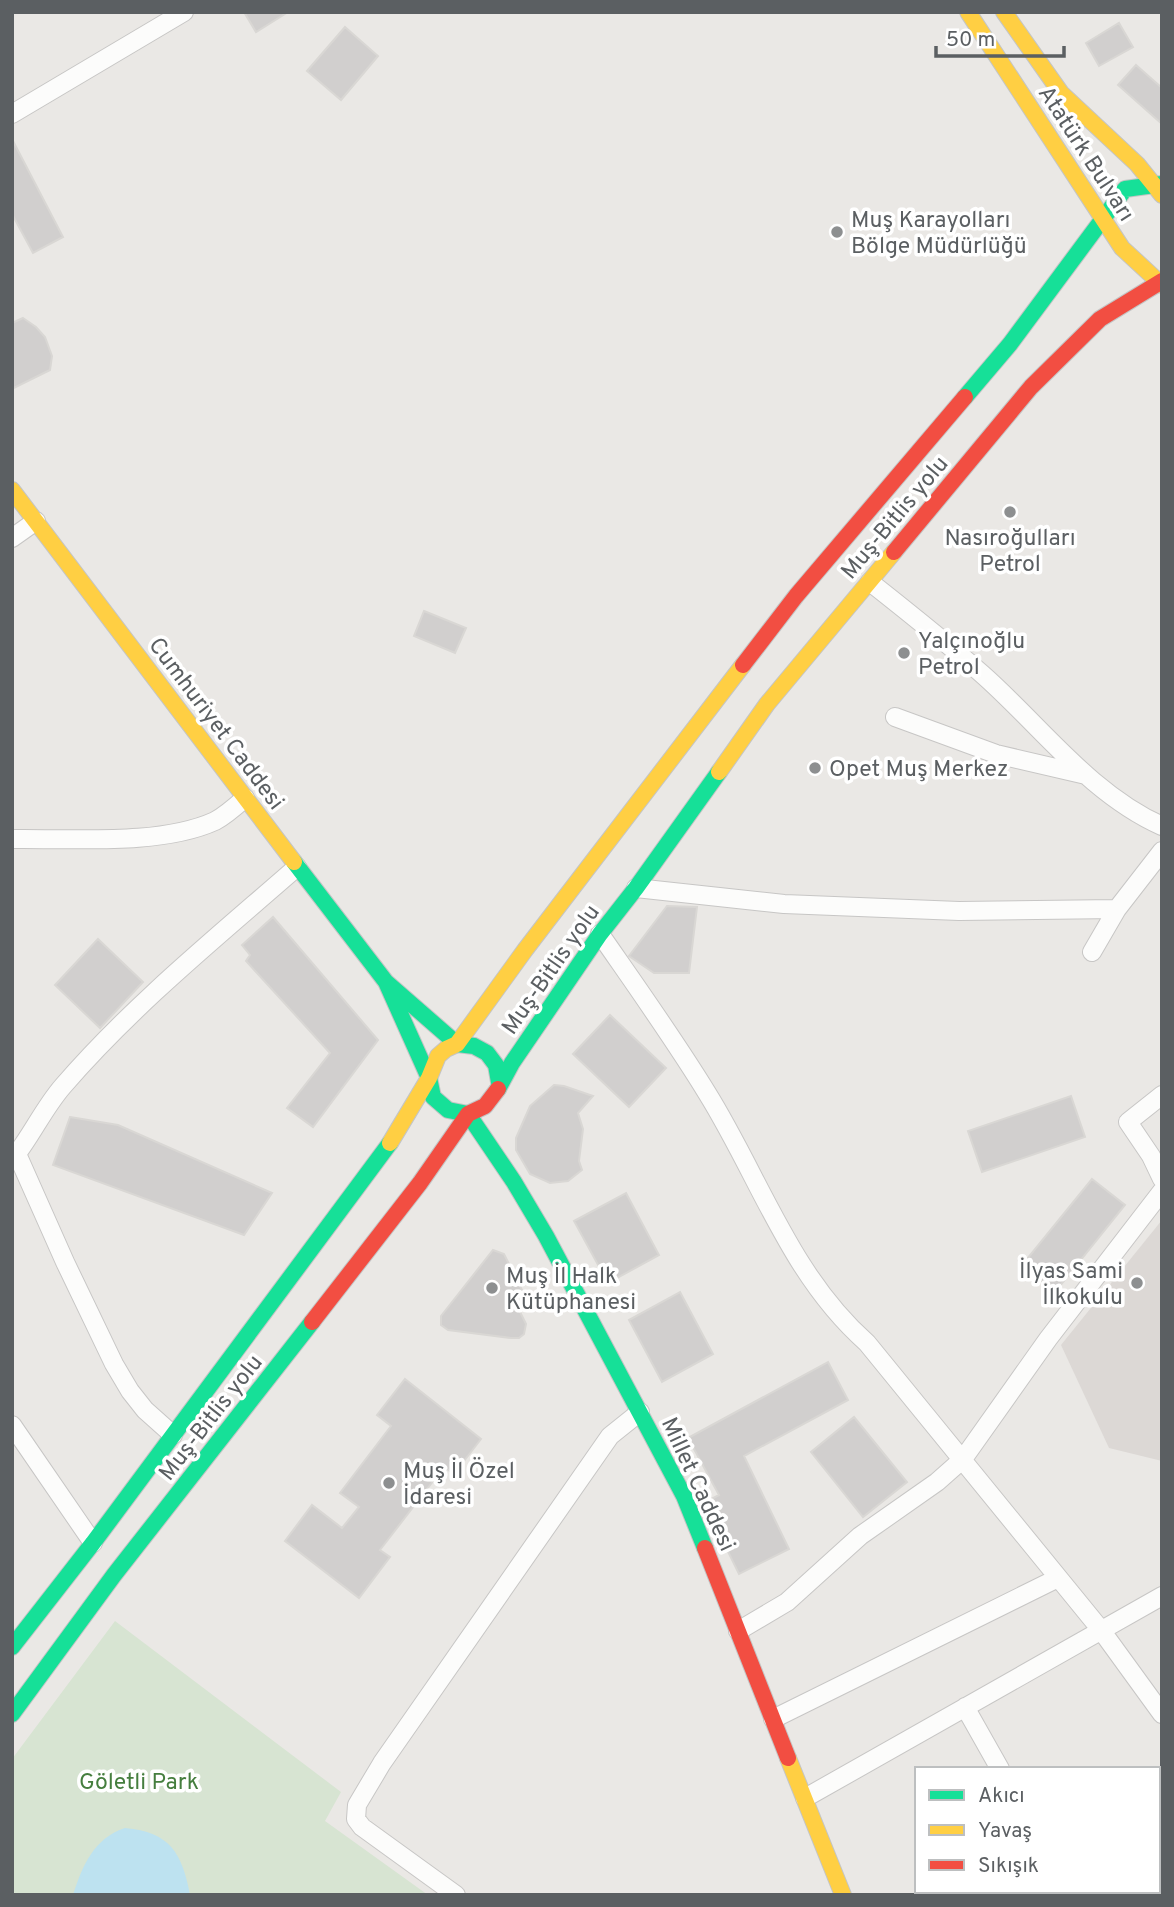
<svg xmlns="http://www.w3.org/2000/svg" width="1174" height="1907" font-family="Overpass,sans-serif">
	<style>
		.education { fill: #dcd8d5 }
		.green { fill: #d7e4d2 }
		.water { fill: #bde2f0 }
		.building { fill: #d1cfce; stroke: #d9d7d4; stroke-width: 2 }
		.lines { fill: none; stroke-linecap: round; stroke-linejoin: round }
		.street-casing { stroke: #c7c6c5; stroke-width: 20 }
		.fast-casing { stroke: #c4c5c5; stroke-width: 18 }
		.slow-casing { stroke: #c4c5c5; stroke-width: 18 }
		.jam-casing { stroke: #c4c5c5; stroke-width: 18 }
		.street { stroke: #fcfcfb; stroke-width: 18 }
		.fast { stroke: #16e098; stroke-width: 16 }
		.slow { stroke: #ffcf43; stroke-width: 16 }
		.jam { stroke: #f24e42; stroke-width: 16 }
		.poi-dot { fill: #8d8f90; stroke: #fff; stroke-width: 2.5 }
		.labels { text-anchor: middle; stroke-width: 7; stroke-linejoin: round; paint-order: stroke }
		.street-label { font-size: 23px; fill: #5b5f62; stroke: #fff }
		.poi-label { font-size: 23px; fill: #5b5f62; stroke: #fff; text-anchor: start }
		.park-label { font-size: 23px; fill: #457e3e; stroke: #fff }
	</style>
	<rect width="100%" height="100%" fill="#eae8e5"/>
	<path class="education" d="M1162 1220V1461L1109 1448 1061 1345Z"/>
	<path class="green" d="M115 1621 341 1792 325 1821 428 1895H12V1759Z"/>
	<path class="water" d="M125 1828C170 1832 182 1853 190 1895H73C82 1866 94 1838 125 1828Z"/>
	<path class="building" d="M244 12H288L256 32Z
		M1119 23 1133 47 1099 66 1086 43Z
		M345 27 378 56 341 100 307 71Z
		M1136 65 1162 88V124L1118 85Z
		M12 139 63 237 33 253 12 214Z
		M23 318 36 327 45 337 52 356 50 370 12 389V323Z
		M424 611 466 628 455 653 414 636Z
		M667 906 697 907 689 973H654L629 956Z
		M273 917 378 1040 313 1127 287 1108 330 1053 246 961 250 955 242 945Z
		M98 939 143 982 100 1028 55 985Z
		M610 1015 666 1068 629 1107 573 1054Z
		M554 1085 564 1086 593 1096 578 1113 583 1129 579 1161 582 1170 568 1181 550 1183 530 1174 516 1150V1138L530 1106Z
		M1071 1096 1085 1137 982 1172 968 1131Z
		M70 1117 118 1125 272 1193 244 1235 53 1165Z
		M1092 1179 1125 1205 1055 1292 1022 1265Z
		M626 1193 659 1255 608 1283 574 1221Z
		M493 1250 504 1254 528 1302 518 1308 526 1324 524 1334 519 1338H511L448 1330 441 1325V1316Z
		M680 1292 713 1354 662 1382 629 1320Z
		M828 1362 848 1400 744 1456 789 1549 739 1574 704 1503 719 1495 688 1438Z
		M405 1379 481 1439 454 1474 444 1467 380 1550 390 1557 359 1598 285 1541 312 1505 342 1528 359 1507 340 1493 391 1426 377 1415Z
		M854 1417 907 1482 863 1517 811 1452Z"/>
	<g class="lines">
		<defs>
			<path id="street" d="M12 114 184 12
				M12 538 36 521
				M870 582C908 612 946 642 982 674 1040 725 1090 794 1162 826
				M895 717 996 754 1086 775
				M12 839C73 838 160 846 215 821 226 815 236 806 245 798
				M636 888 784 904 959 911 1117 909
				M600 934C636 986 674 1039 707 1093 760 1178 790 1275 867 1343L1101 1630 1162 1714
				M1092 952 1117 909 1162 851
				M1162 1095 1128 1122 1151 1156 1162 1179
				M17 1154 65 1262 114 1364 130 1391 145 1410 173 1435
				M12 1160C31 1137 43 1109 63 1086 133 1005 217 937 297 867
				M12 1425 93 1543
				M738 1631 787 1602 860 1536 937 1482 963 1459 1048 1339 1162 1191
				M965 1707 1000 1769
				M773 1719 1058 1578
				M805 1798 1162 1596
				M1158 1878 1162 1875
				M1076 1891 1078 1895
				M456 1895 362 1827 356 1819 357 1805 382 1763 610 1436 640 1412
				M1129 1895 1136 1891"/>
			<path id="fast" d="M965 397 1010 344 1125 189 1162 184
				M294 862 386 982 457 1044 474 1046 487 1053 496 1065 499 1082
				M386 982 429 1078 433 1097 448 1110 468 1114 514 1182 546 1236 684 1496 705 1548
				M498 1089 512 1063 600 934 636 888 719 772
				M12 1647 93 1543 390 1143
				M12 1714 114 1575 312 1322"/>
			<path id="slow" d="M968 12 1122 248 1162 285
				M1004 12 1061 93 1137 164 1162 195
				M12 490 294 862
				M719 772 767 704 894 552
				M390 1143 429 1078 438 1056 446 1049 457 1044 525 950 743 665
				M788 1758 843 1895"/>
			<path id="jam" d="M894 552 1031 387 1100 319 1162 281
				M743 665 796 596 965 397
				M312 1322 420 1183 468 1114 485 1106 498 1089
				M705 1548 788 1758"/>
		</defs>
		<use href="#street" class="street-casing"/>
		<use href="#fast" class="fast-casing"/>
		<use href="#slow" class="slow-casing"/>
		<use href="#jam" class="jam-casing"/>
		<use href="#street" class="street"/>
		<use href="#fast" class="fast"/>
		<use href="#slow" class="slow"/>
		<use href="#jam" class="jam"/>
	</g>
	<g class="poi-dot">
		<circle cx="837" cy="232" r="7"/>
		<circle cx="1010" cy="512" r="7"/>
		<circle cx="904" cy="653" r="7"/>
		<circle cx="815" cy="768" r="7"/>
		<circle cx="1137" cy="1283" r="7"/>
		<circle cx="492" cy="1288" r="7"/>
		<circle cx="389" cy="1483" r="7"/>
	</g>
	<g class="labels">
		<g class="street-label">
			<text transform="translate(1087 153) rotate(57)" y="8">Atatürk Bulvarı</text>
			<text transform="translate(894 517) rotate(-50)" y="8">Muş-Bitlis yolu</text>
			<text transform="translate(217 723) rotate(53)" y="8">Cumhuriyet Caddesi</text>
			<text transform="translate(550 969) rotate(-55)" y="8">Muş-Bitlis yolu</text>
			<text transform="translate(210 1417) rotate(-52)" y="8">Muş-Bitlis yolu</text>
			<text transform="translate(699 1484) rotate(65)" y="8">Millet Caddesi</text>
		</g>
		<g class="poi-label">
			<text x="851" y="227">Muş Karayolları<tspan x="851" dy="26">Bölge Müdürlüğü</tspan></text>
			<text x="1010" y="545" text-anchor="middle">Nasıroğulları<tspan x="1010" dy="26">Petrol</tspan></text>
			<text x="918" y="648">Yalçınoğlu<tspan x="918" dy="26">Petrol</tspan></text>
			<text x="829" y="776">Opet Muş Merkez</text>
			<text x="1123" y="1278" text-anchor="end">İlyas Sami<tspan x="1123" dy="26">İlkokulu</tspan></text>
			<text x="506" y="1283">Muş İl Halk<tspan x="506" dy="26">Kütüphanesi</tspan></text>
			<text x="403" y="1478">Muş İl Özel<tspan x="403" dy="26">İdaresi</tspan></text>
		</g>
		<g class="park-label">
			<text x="139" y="1789">Göletli Park</text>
		</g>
	</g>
	<rect width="1174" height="1907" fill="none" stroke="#5b5f62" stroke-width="28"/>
	<rect x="915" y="1767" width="245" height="126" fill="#ffffff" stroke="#bdbfc0" stroke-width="2"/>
	<rect x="929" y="1790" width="35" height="10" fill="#16e098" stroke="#bdbfc0" stroke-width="2"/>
	<text x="978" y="1802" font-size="21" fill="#5b5f62">Akıcı</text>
	<rect x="929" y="1825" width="35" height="10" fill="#ffcf43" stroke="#bdbfc0" stroke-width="2"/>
	<text x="978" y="1837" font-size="21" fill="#5b5f62">Yavaş</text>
	<rect x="929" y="1860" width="35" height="10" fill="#f24e42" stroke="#bdbfc0" stroke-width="2"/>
	<text x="978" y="1872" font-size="21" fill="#5b5f62">Sıkışık</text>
	<path d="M936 46v10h128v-10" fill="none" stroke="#5b5f62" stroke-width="3.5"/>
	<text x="946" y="46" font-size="21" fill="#5b5f62" stroke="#ffffff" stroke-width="5" paint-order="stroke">50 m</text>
</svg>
